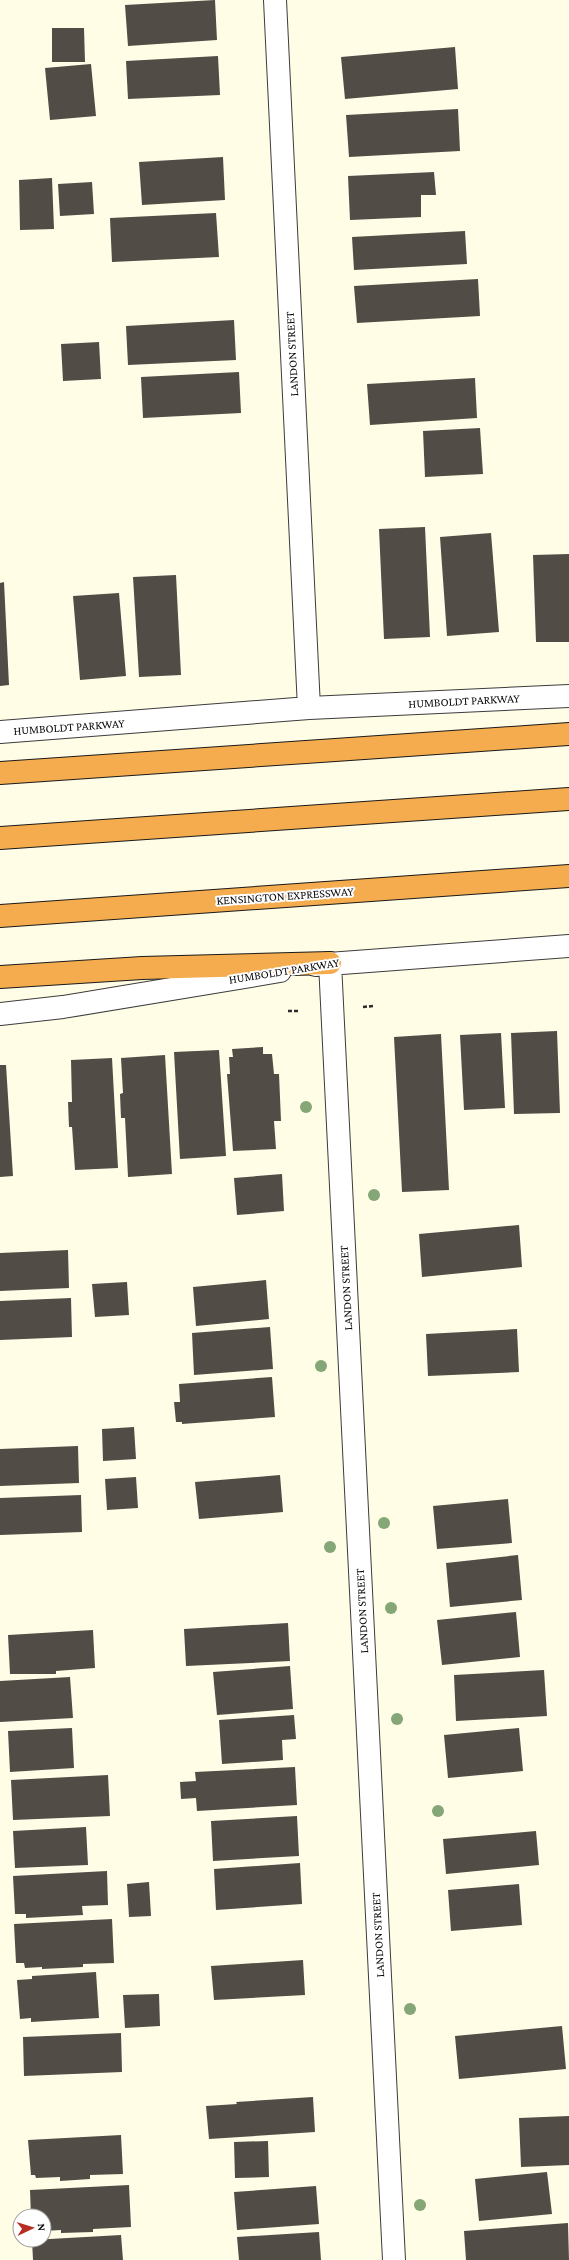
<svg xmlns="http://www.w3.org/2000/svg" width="569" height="2260" font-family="'Crimson Pro',serif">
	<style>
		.building { fill: #524c46 }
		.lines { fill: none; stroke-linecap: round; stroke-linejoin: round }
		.minor-casing { stroke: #3c3c3c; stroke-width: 24 }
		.highway-casing { stroke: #1a1a1a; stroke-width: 24 }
		.path { stroke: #2b2b2b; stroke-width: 2.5; stroke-dasharray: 4 2; stroke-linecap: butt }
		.minor { stroke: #fff; stroke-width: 22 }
		.highway { stroke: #f4ac4f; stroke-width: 22 }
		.tree { fill: #85a677 }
		.labels { text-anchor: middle; stroke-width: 4; stroke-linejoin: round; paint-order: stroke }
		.street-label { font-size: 12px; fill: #090909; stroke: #fff }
	</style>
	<rect width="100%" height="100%" fill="#fffde6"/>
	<path class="building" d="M215 0 217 40 128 46 125 5Z
		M52 28H84L85 62H52Z
		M455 47 458 89 345 99 341 57Z
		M218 56 220 95 128 99 126 61Z
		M91 64 96 116 50 120 45 68Z
		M458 109 460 151 349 157 346 115Z
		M223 157 225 200 142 205 139 162Z
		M434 172 436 195H421V217L350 220 348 176Z
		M52 178 54 229 20 230 19 180Z
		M92 182 94 214 60 216 58 184Z
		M216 213 219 257 112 262 110 218Z
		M465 231 467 264 354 270 352 237Z
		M478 279 480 316 357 323 354 286Z
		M234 320 236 360 128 365 126 326Z
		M99 342 101 379 63 381 61 344Z
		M239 372 241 413 143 418 141 377Z
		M475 378 477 418 370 425 367 384Z
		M480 428 483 474 425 477 423 431Z
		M425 527 430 637 384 639 379 529Z
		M491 533 499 632 447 636 440 537Z
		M569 554V642H536L533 555Z
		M176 575 181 675 139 677 133 577Z
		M4 582 9 685 0 686V583Z
		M119 593 126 676 80 680 73 596Z
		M557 1031 560 1113 514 1114 511 1033Z
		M501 1033 505 1108 464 1110 460 1035Z
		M441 1034 449 1190 402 1192 394 1037Z
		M263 1047V1054H272L274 1074H279L281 1121H274L276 1149 233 1151 227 1074H230L229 1057H233L232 1049Z
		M219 1050 226 1156 180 1159 174 1052Z
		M165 1055 172 1174 128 1177 125 1118H121L120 1094 123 1093 121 1058Z
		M112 1058 118 1168 75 1170 72 1127H69L68 1102H72L71 1060Z
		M0 1065H6L13 1176 0 1177Z
		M282 1174 284 1211 237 1215 234 1178Z
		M519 1225 522 1267 422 1277 419 1234Z
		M68 1250 69 1288 0 1291V1253Z
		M266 1280 269 1319 196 1326 193 1287Z
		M127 1282 129 1315 95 1317 92 1284Z
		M71 1298 72 1337 0 1340V1301Z
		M270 1327 273 1369 194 1375 192 1333Z
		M517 1329 519 1372 428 1376 426 1334Z
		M272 1377 275 1417 182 1424V1422H176L174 1402H180L179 1384Z
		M134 1427 136 1459 103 1461 102 1429Z
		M78 1446 79 1483 0 1486V1449Z
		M280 1475 283 1512 199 1519 195 1482Z
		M136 1477 138 1508 107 1510 105 1479Z
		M81 1495 82 1532 0 1535V1498Z
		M508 1499 512 1543 437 1549 433 1506Z
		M518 1555 522 1600 450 1607 446 1563Z
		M516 1612 520 1657 442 1665 437 1620Z
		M288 1623 290 1661 186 1666 184 1629Z
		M93 1630 95 1668 56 1671V1674H10L8 1635Z
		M290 1666 293 1709 217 1715 213 1672Z
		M544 1670 547 1716 456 1721 454 1675Z
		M70 1677 73 1718 0 1722V1681Z
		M294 1715 296 1739 282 1740 283 1760 222 1764 219 1720Z
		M72 1728 74 1768 10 1772 8 1731Z
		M519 1728 523 1771 448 1778 444 1735Z
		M295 1767 297 1805 197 1811 196 1798 181 1799 180 1782 196 1781 195 1772Z
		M108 1775 110 1816 13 1820 11 1780Z
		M297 1816 299 1856 213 1861 211 1821Z
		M86 1827 88 1865 15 1868 13 1831Z
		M536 1831 539 1865 446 1874 443 1839Z
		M300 1863 302 1904 216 1910 214 1869Z
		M107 1871 108 1905 82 1906 83 1915 26 1918V1914H15L13 1876Z
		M149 1882 151 1916 129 1917 127 1884Z
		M519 1884 522 1925 451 1931 448 1890Z
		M112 1919 114 1963 83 1964V1967L42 1969V1967L25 1968 24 1963H16L14 1924Z
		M303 1960 305 1995 214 2000 211 1966Z
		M96 1972 99 2018 31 2022V2018L20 2019 17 1980 32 1979V1976Z
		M159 1994 160 2026 125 2028 123 1995Z
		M562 2026 566 2069 459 2079 455 2036Z
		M121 2033 122 2072 24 2076 23 2037Z
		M313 2097 315 2132 209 2139 206 2106 237 2104 236 2102Z
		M569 2116V2165L521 2167 519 2118Z
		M121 2135 123 2174 90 2175V2179L60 2181V2177L36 2178 35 2175H31L28 2140Z
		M268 2141 269 2177 235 2178 234 2142Z
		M547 2172 552 2214 479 2221 475 2179Z
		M129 2185 131 2227 93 2229V2232L61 2233V2230L44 2231V2216H31L30 2190Z
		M316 2186 319 2224 237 2230 234 2192Z
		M568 2223 569 2260H466L464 2231Z
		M319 2232 321 2260H239L237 2237Z
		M121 2235 123 2260H33L32 2240Z"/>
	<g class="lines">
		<defs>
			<path id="minor" d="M275 0 309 708
				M0 732 309 708 569 696
				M330 963 394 2260
				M315 965 569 946
				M0 1014 63 1007 280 971"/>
			<path id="highway" d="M0 773 569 734
				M0 838 569 799
				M0 916 569 876
				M0 977 142 968 330 963"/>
		</defs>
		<use href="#minor" class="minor-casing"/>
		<use href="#highway" class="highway-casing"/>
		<path class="path" d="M363 1007 373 1006
			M288 1011H299"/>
		<use href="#minor" class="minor"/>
		<use href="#highway" class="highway"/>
	</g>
	<g class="tree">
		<circle cx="306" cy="1107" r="6"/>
		<circle cx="374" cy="1195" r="6"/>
		<circle cx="321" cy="1366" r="6"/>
		<circle cx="384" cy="1523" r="6"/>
		<circle cx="330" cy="1547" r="6"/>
		<circle cx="391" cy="1608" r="6"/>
		<circle cx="397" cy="1719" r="6"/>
		<circle cx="438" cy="1811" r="6"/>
		<circle cx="410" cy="2009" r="6"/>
		<circle cx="420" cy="2205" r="6"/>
	</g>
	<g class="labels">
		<g class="street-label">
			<text transform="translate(292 354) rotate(-93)" y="4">LANDON STREET</text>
			<text transform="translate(464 701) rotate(-3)" y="4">HUMBOLDT PARKWAY</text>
			<text transform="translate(69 727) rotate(-4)" y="4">HUMBOLDT PARKWAY</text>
			<text transform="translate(285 896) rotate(-4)" y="4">KENSINGTON EXPRESSWAY</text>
			<text transform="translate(284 971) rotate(-9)" y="4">HUMBOLDT PARKWAY</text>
			<text transform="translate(346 1288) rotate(-93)" y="4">LANDON STREET</text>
			<text transform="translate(362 1611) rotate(-93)" y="4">LANDON STREET</text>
			<text transform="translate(378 1935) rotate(-93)" y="4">LANDON STREET</text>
		</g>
	</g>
	<g transform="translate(32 2228) rotate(86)"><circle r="19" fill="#ffffff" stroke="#9d9d9d"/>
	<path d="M0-3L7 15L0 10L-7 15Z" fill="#b72c23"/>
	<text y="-6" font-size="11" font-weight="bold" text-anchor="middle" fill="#090909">N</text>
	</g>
</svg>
